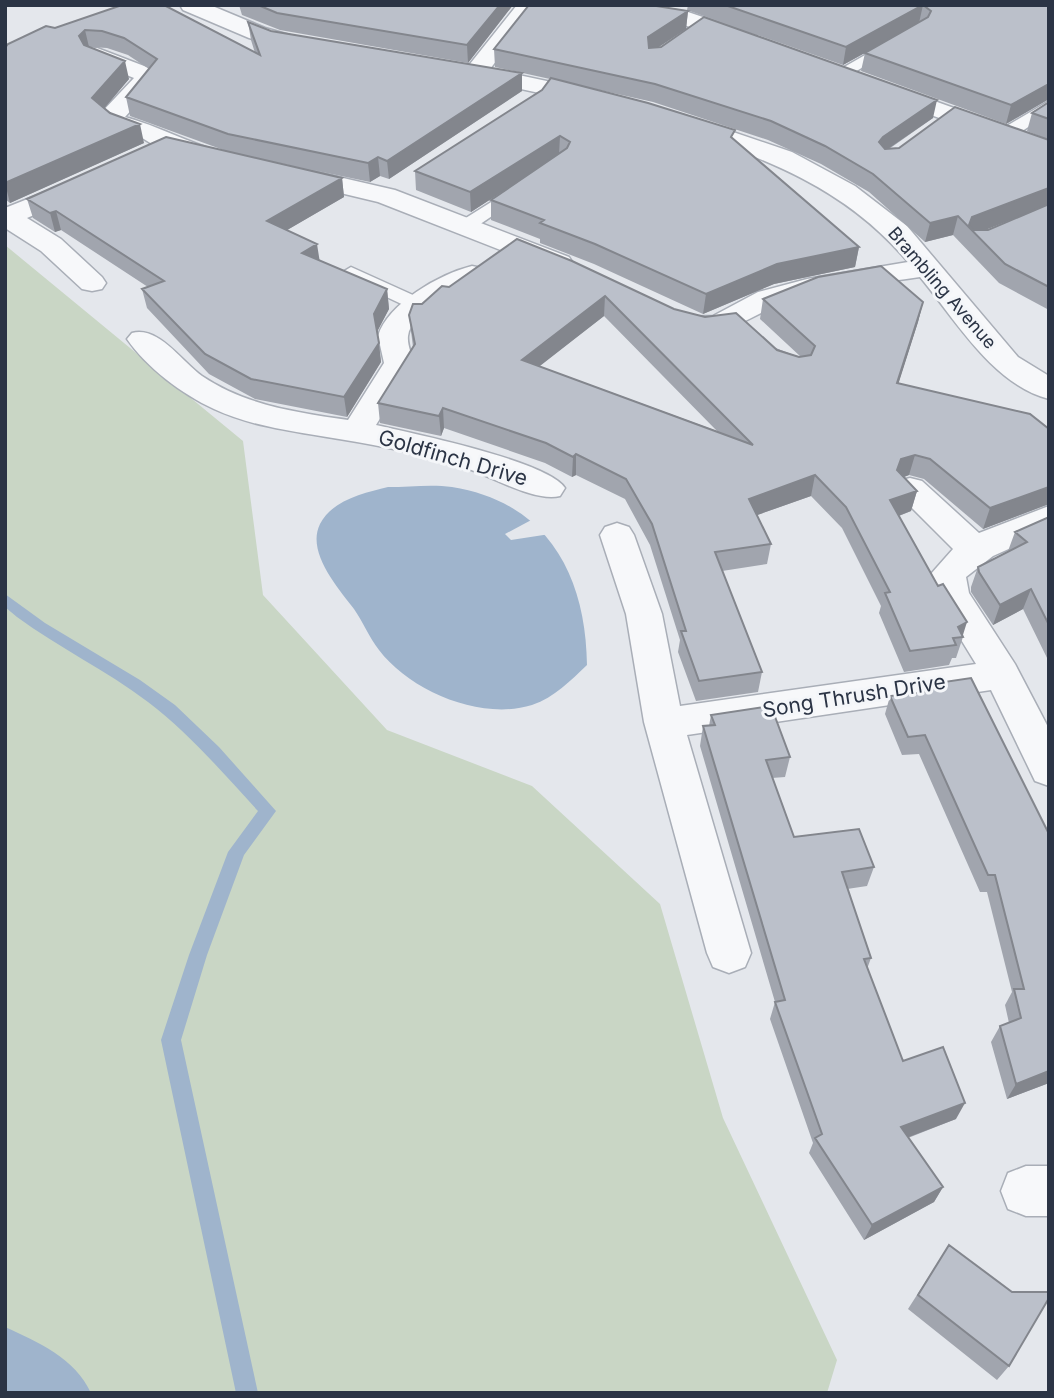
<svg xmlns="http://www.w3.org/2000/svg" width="1054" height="1398" font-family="Inter,sans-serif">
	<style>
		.green { fill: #c9d6c5 }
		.water { fill: #9fb4cc }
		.pier { fill: #e4e7ec }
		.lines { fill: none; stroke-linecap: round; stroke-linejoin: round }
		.stream { fill: #9fb4cc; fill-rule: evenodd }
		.service-casing { stroke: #a9aeb7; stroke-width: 3 }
		.minor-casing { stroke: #a9aeb7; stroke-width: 3 }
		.service { fill: #f7f8fa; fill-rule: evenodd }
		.minor { fill: #f7f8fa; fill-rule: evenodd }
		.wall { fill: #a1a5ae; fill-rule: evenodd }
		.shaded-wall { fill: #83868d }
		.building { fill: #bbc0ca; stroke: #83868d; stroke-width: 2; fill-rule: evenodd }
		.labels { text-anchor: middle; stroke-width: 6; stroke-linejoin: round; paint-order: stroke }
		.far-street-label { font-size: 18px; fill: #2b3445; stroke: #f4f6f9 }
		.street-label { font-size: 21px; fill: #2b3445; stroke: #f4f6f9 }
	</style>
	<rect width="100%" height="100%" fill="#e4e7ec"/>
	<path class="green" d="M5 245 243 441 263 595 387 730 532 786 660 904 723 1118 837 1360 827 1393H5Z"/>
	<path class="water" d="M388 487C409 487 432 484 452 487 547 502 586 575 587 665 570 681 555 697 532 705 481 721 410 691 379 650 369 637 363 622 354 609 338 588 306 552 320 524 332 500 364 493 388 487Z
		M5 1327C38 1342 75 1358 91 1393H5Z"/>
	<path class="pier" d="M535 518 550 534 511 540 505 534Z"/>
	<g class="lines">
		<path class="stream" d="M5 594 45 623 140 680 175 705 219 747 276 811 244 855 207 955 181 1040 258 1393H236L161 1040 189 955 228 852 258 811C223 773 189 733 148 702 106 670 59 648 17 617L5 607Z"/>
		<defs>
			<path id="service" d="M893 39 901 44 898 47 846 77H834L832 74Z
				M1049 101V113L1012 138H1000L998 134 1000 130Z
				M520 184 529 189 526 193 473 229H461L458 225 461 221Z
				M351 267 424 300 427 304 424 308H410L344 277 341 273Z"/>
			<path id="minor" d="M180 5H210L265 28 307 40 310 45 299 52 249 38 183 10Z
				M517 5H539L490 69 603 93 607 98 603 103 595 105 461 76 458 71 461 66 470 64Z
				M581 5H638L688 12 756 35 759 40 748 47 684 25 592 11Z
				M97 48 152 69 159 79 125 117C158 126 187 142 221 152L225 157 221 162 212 165 160 149 139 136 107 127 99 115 134 78 89 60 86 55 89 50Z
				M887 84 1049 142V158L879 96 875 91 879 86Z
				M683 115 792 152 855 186 907 226 1018 357 1049 376V399C993 385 955 319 920 277 879 283 837 287 797 298 752 311 730 342 680 329L675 323 680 317 713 316 758 292 807 279 908 262C844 186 765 159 674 127L671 122 674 117Z
				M291 166 395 190 569 257 573 263 569 269H549L378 202 282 179 278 174 282 169Z
				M78 179 87 182 91 187 87 192 27 218 61 239 102 277 106 283 102 289 92 291 82 289 41 251 5 228V208Z
				M472 266 482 268 486 274 482 280C462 291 411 311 408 336 407 345 412 355 414 363L376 425C411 433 548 461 565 488L560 496C535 502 494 478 469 469 427 455 383 446 339 439 297 432 253 427 214 409 182 394 147 368 127 339L132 333C159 326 181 361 202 376 247 406 296 412 348 420L384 363 378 336C388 303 440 274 472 266Z
				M910 478 922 481 979 533 1049 506V531L993 556 966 577 969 593 1015 664 1049 729V786L1035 781 991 690 687 735 751 953 745 967 729 973 713 967 707 953 644 722 626 614 600 535 605 527 617 523 629 527 634 535 662 614 680 706 976 664 933 594 930 575 953 549 893 489 898 481Z
				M1026 1166H1049V1216H1026L1008 1209 1001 1191 1008 1173Z"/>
		</defs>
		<use href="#service" class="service-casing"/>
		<use href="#minor" class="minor-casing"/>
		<use href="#service" class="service"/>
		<use href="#minor" class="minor"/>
	</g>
	<path class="wall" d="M122 5 255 53 251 40 248 22 271 31 522 91 389 179 380 176 370 182 246 156 342 178 344 197 287 230 319 260 387 289 389 309 377 331 381 362 347 417 255 399 209 374 147 308 142 289 148 287 61 230 55 232 33 218 27 199 229 152 130 116 126 97 149 69 128 55 107 48 91 47 129 79 104 108 144 143 10 203 5 199V48L55 28Z
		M239 5H513L468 63 280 30 242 15Z
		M688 5H1049V99L1006 124 861 71 865 53 881 44 843 65 687 10Z
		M688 11 686 29 658 47 933 118 889 149 1049 140V310L999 283 953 235 925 242 869 192 821 164 768 140 653 102 586 87 734 141 859 247 855 267 774 284 703 314 594 264 540 243V239L491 220V200L526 176 471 212 416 190 415 171 542 90 550 79 495 67 494 49ZM1048 205 988 230H983Z
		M1049 102V140L1027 131 1032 113Z
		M517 239 674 309 799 357H801L760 319 763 299 923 302 918 322 898 384 1049 429V504L983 529 924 479 909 475 904 477 917 491 911 511 899 516 963 637 956 658H952L949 665 904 672 879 613 881 606 842 528 811 496 757 515 771 544 767 564 722 571 762 672 758 692 696 701 678 652 680 640 650 545 625 499 576 475 572 477 545 463 444 428 441 436 380 423 378 403 413 347 409 315 422 304 449 287ZM604 316 717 431 539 366Z
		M1049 517V662L1023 609 993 625 971 592V587L978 567 1008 551 1015 532Z
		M971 678 1049 1083 1007 1099 991 1042 1000 1026 1009 1023 1005 1005 1012 992 987 892H980L919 754 902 755 885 714 890 696 921 692 924 685Z
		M711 715 790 757 785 777 772 778 794 837 874 867 867 886 847 889 871 958 867 969 903 1061 956 1119 908 1138 943 1187 934 1202 864 1240 809 1153 813 1143 770 1019 775 1002 700 746 703 726H709Z
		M949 1245 1009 1366 997 1380 908 1309Z"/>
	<path class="shaded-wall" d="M500 5H513L468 63 467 45Z
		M923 5 919 23 843 65 846 47Z
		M688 11 686 29 647 55 648 37Z
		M85 30 89 47 84 54 79 36Z
		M125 61 129 79 97 117 92 98Z
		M522 73V91L389 179 387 161Z
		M1049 84V99L1006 124 1011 105Z
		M937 100 933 118 879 155V142L883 137Z
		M140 124 144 143 10 203 5 183Z
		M560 136 559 155 471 212 470 192Z
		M378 157 380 176 370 182 368 163Z
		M342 178 344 197 270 240 267 221Z
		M1049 188V205L975 234 969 225 972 217Z
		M56 211 61 230 55 232 50 213Z
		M958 216 953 235 925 242 930 223Z
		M317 244 320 263 302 253Z
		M859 247 855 267 774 284 703 314 706 294 777 264Z
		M387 289 389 309 376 334 374 314Z
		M605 296 604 316 522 380V360Z
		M923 302 918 322 892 404 897 383Z
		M379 343 381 362 347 417 344 397Z
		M443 408 444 428 441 436 439 416Z
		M576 454V475L572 477 573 457Z
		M915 455 909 475 896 480 897 470 901 459Z
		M815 475 811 496 746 519 749 499Z
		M1049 487V504L983 529 990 508Z
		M917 491 911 511 885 521 890 500Z
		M1031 589 1023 609 993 625 1000 605Z
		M967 622 962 638 958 627Z
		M1049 1071V1083L1007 1099 1016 1084Z
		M965 1103 956 1119 893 1143 901 1127Z
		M943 1187 934 1202 864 1240 872 1225Z"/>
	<path class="building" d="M122 5H164L260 55 248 22 271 31 522 73 387 161 378 157 368 163 228 134 126 97 157 59 124 38 102 31 85 30 79 36 84 45 125 61 92 98 110 113 140 124 5 183V48L8 44 46 26 55 28Z
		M258 5H500L467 45 277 13Z
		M529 5H650L688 11 648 37 649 48 661 47 704 17 937 100 883 137 879 142 885 149 899 148 955 107 1049 140V188L972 217 969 225 973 230H988L1049 204V287L1005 264 958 216 930 223 873 174 825 146 771 121 655 84 494 49Z
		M725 5H1049V84L1011 105 865 53 928 17 931 11 923 5 846 47Z
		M551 78 648 103 735 130 731 137 859 247 777 264 706 294 595 244 540 223 544 220 491 200 567 148 570 142 560 136 470 192 415 171 542 90Z
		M1049 102V119L1032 113Z
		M166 137 342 178 267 221 317 244 302 253 387 289 374 314 379 343 344 397 251 379 205 354 142 289 164 281 56 211 50 213 27 199Z
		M517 239 572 261 674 309 705 317 736 313 777 350 799 357 811 355 815 346 763 299 818 277 881 266 923 302 897 383 1030 414 1049 429V487L990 508 930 459 915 455 901 459 897 470 917 491 890 500 938 586 943 584 967 622 958 627 963 637 953 638 956 645 910 651 885 593 890 592 846 507 815 475 749 499 771 544 715 552 762 672 699 681 681 631H686L652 524 626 479 576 454 573 457 546 443 443 408 439 416 378 403 415 344 409 315 413 304H422L442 286 449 287ZM605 296 753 445 522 360Z
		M1049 517V625L1031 589 1000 605 979 572 978 567 1027 542 1015 532Z
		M971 678 1049 834V1071L1016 1084 1000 1026 1021 1018 1014 989H1024L995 875H988L925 735 908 737 890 696 927 692 924 685Z
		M771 706 790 757 766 760 794 837 859 829 874 867 842 872 871 958 864 959 903 1061 943 1047 965 1103 901 1127 943 1187 872 1225 815 1138 822 1134 775 1002 785 1000 703 726 715 725 711 715Z
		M949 1245 1012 1292H1049V1298L1009 1366 918 1295Z"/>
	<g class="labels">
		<g class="far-street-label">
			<text transform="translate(942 288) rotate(49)" y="6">Brambling Avenue</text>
		</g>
		<g class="street-label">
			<text transform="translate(453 458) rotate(16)" y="7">Goldfinch Drive</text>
			<text transform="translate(854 696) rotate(-9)" y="7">Song Thrush Drive</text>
		</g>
	</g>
	<rect width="1054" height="1398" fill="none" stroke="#2b3445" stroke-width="14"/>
</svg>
